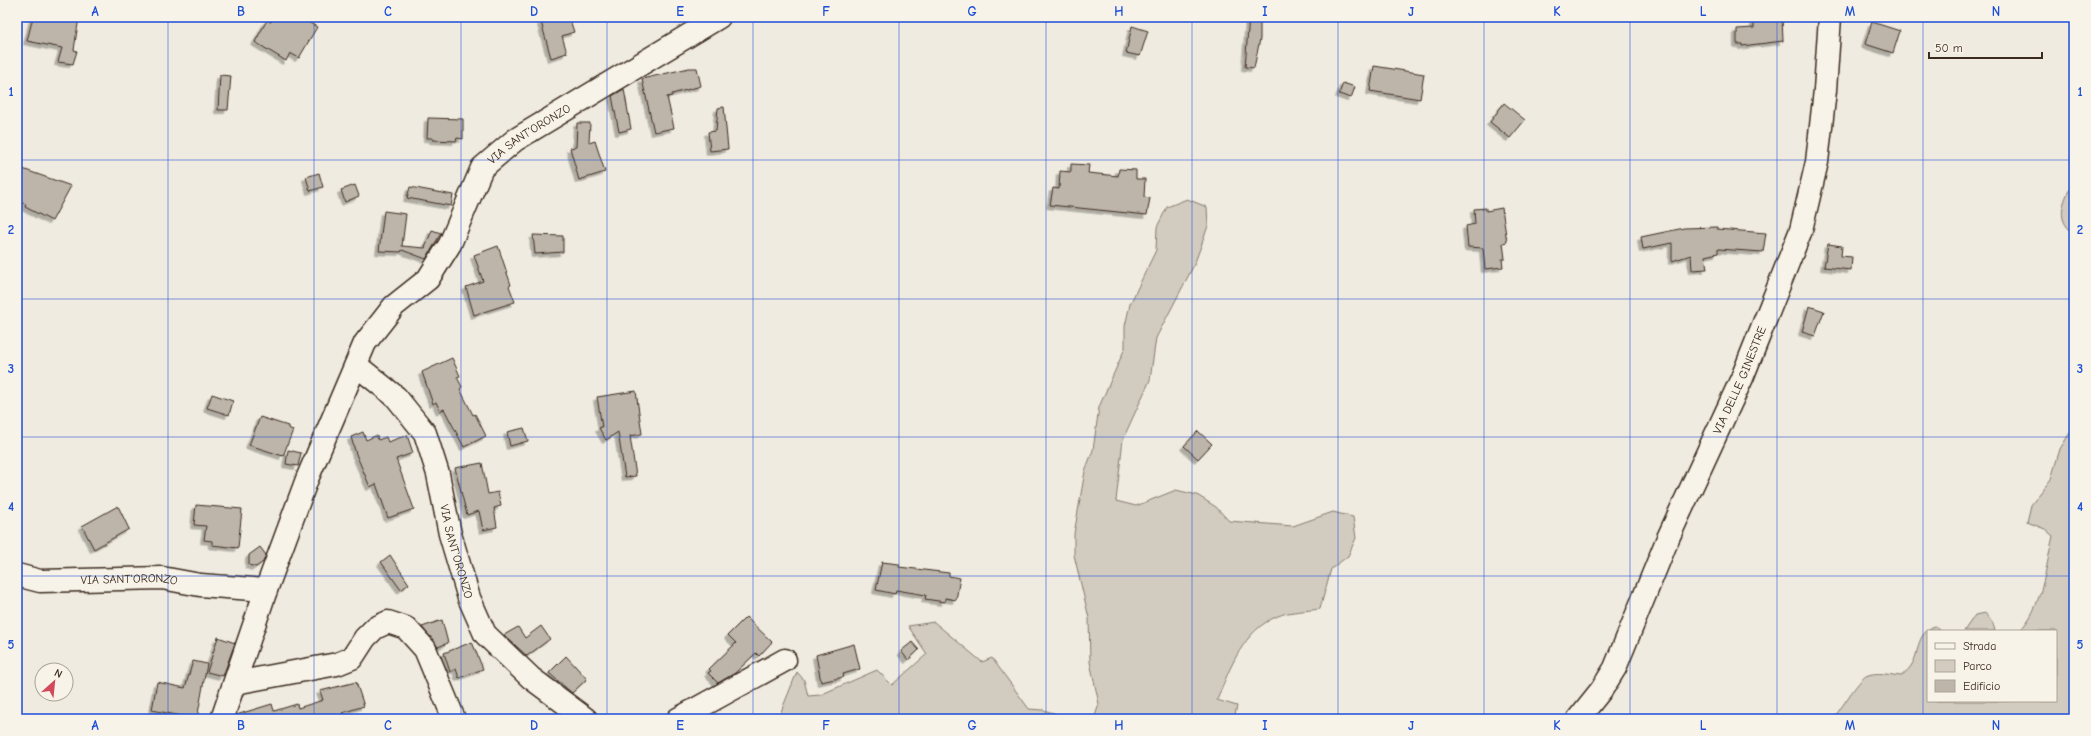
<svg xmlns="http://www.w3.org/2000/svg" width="2091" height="736" font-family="'Comic Neue',sans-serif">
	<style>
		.green { fill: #d1cbc0; stroke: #867a6f }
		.building { fill: #bdb5aa; stroke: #3b2a1e; filter: url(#shadow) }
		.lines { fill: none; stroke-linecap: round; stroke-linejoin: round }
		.minor-casing { stroke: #3b2a1e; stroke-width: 25 }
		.minor { stroke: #f7f3e8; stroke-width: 22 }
		.grid { fill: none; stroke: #1d4ed8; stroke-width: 1; stroke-opacity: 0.55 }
		.labels { text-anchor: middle; stroke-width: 3; stroke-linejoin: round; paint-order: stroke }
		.street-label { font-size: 12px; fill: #3b2a1e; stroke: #f7f3e8 }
		.neatline { fill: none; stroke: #1d4ed8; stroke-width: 1.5 }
		.grid-label { font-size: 13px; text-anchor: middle; font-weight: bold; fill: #1d4ed8 }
	</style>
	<defs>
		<filter id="shadow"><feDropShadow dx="-3.5" dy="3.5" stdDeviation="0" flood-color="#0004"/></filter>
	</defs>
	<rect width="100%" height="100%" fill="#efebe0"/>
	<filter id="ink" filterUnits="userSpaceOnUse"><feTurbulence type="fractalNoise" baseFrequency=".025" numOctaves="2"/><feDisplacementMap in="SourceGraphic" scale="8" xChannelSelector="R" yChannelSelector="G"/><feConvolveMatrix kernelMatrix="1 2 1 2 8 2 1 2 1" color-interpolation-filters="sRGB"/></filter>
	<g filter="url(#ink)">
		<path class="green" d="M2074 181V233C2053 219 2065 197 2074 181Z
			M1187 199 1207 207 1208 226 1201 246 1194 265 1156 338 1150 380 1123 439 1116 501 1136 506 1176 490 1197 495 1216 507 1229 521 1293 526 1333 512 1353 517 1356 538 1348 556 1331 569 1320 609C1307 611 1290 611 1278 616 1243 630 1230 668 1217 700L1237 706 1234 719H1094L1099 704 1090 662 1089 618 1074 555V534L1085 471 1093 450 1099 407 1125 348V326L1130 304 1156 250 1157 227 1167 207Z
			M2074 378V719H1833C1841 709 1857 682 1866 676 1876 671 1891 675 1901 676 1925 659 1910 638 1934 626L1940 631H1928V701H2056V631H2019C2042 610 2046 565 2053 536L2045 529 2027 522 2031 505 2051 479 2060 449 2071 431 2073 411 2068 391Z
			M1986 613 1993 623 1995 631H1964L1975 615Z
			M934 622 982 662 992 658 1029 709 1043 710 1075 719H778L797 672 804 680 808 696 820 695 877 670 892 685 927 654 908 626Z"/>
		<path class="building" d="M33 17H79L74 50 77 51 73 64 58 62 62 48 27 41Z
			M273 17H299L317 27 299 58 290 53 286 61 255 42 267 20 271 22Z
			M558 17H569L574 32 562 36 567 53 551 58 541 22Z
			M1249 17H1260V39L1254 68 1245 67Z
			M1754 17H1782L1783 41 1742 46V44H1737V29L1754 28Z
			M1872 22 1900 31 1893 53 1865 44Z
			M1132 26 1148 31 1140 56 1126 53Z
			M1374 66 1424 74 1420 99 1370 91Z
			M689 68H697L701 86 672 94V96L667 97 674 128 654 132 642 79Z
			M220 75 231 76 228 110H218Z
			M1343 83 1355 87 1351 98 1339 94Z
			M624 89 631 129 619 132 612 96Z
			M1504 103 1525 120 1510 138 1490 122Z
			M724 107 728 149 710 151 708 132 716 131 718 108Z
			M428 118 463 119V139L457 138 456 141 433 140V138H427Z
			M577 123H590L589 143 595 141 605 172 579 180 570 148 576 147Z
			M1071 164 1089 165 1088 173 1118 176 1119 169 1136 170V179H1145L1144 197 1150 198 1147 215 1050 205 1053 188 1059 189 1060 171 1071 172Z
			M17 167 71 186 52 221 25 207 26 204 17 201Z
			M319 173 323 187 310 191 306 177Z
			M355 185 359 196 345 202 341 190Z
			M410 187 453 195 451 206 407 198Z
			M1486 208V211L1502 208 1507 242 1503 243 1505 259H1502L1503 267 1485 269 1483 248 1468 247 1466 226 1475 224 1474 209Z
			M384 211 406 214 402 246 425 248 432 230 441 233 426 259 402 250 401 252 379 251Z
			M1717 227V229L1766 233 1763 252 1718 249V253L1705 256 1707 269 1692 270 1691 255 1672 261V243L1643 249 1641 237 1684 228Z
			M533 235 563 236V252L535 254Z
			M1828 244 1842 246 1841 256 1852 257 1851 270 1824 267Z
			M498 246 511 285 509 286 515 302 474 315 466 287 483 281 474 255Z
			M1809 306 1824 311 1815 336 1802 332Z
			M452 358 460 376 457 377 462 387 460 389 473 415 475 414 486 436 464 447 444 409 440 411 436 402 433 404 422 372Z
			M636 391 642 434 630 436 636 476 625 477 618 432 606 440 599 428 602 427 597 397Z
			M212 394 233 401 229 415 207 408Z
			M260 417 288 426V428L293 430 283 456 249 445Z
			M524 428 528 441 510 446 507 432Z
			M1198 431 1212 444 1198 459 1184 446Z
			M363 432 366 440 375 436H377L378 440 386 437 388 442 407 435 413 453 396 459 414 509 388 518 376 484 370 487 356 454 351 437Z
			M288 450 301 453 298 466 286 464Z
			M482 463 488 494 498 492 501 506 494 508 497 527 483 530 479 511 467 515 455 468Z
			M196 505 242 509 238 548 212 545V541L204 540 206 526 194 525Z
			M118 506 129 529 94 549 82 526Z
			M260 547 266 555 263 562 256 567 249 565V555Z
			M390 555 409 584 401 590 381 562Z
			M882 562 899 564V567L949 573V576L960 578 956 600 945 598V602L925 599 926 595 896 590 895 594 876 590Z
			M746 617 772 642 759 656 756 653 735 673 718 683 708 673 711 671 709 669 736 643 728 635Z
			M442 620 448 643 438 647 422 627Z
			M541 626 550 639 527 656 504 635 518 627 525 638Z
			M218 637 235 643 223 676 207 672Z
			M472 642 483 669 459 678 456 669 450 672 444 653Z
			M912 642 919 650 908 660 901 651Z
			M854 644 860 669 843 674 844 677 821 682 816 655Z
			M566 656 587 679 572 693 549 673Z
			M193 661 207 664 197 719 152 710 157 682 185 688Z
			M356 682 364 706 342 713 344 719H235L236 715 272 704 274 711 297 704 298 708 323 700 320 691Z"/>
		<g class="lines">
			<defs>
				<g id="minor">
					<path id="s1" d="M356 365 396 397 425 433 438 474 450 534 469 598 485 634 531 678 586 719"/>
					<path id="s2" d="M17 575 40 581 162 578 200 585 266 590"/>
					<path d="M235 683 337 664 352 658 365 638 375 628 388 622 406 628 425 649 454 719"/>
					<path id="s3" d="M222 719 266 590 307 479 365 343 394 306 428 279 450 244 482 168 515 140 719 17"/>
					<path d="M678 719 785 660"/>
					<path id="s4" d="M1578 719 1602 689 1615 668 1668 538 1742 378 1801 230 1817 162 1825 90 1830 17"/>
				</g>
			</defs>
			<use href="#minor" class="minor-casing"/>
			<use href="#minor" class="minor"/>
		</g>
	</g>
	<path class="grid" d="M168 17V719M314 17V719M461 17V719M607 17V719M753 17V719M899 17V719M1046 17V719M1192 17V719M1338 17V719M1484 17V719M1630 17V719M1777 17V719M1923 17V719M17 160H2074M17 299H2074M17 437H2074M17 576H2074"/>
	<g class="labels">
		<g class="street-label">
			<text dy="4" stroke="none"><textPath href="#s3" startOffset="675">VIA SANT'ORONZO</textPath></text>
			<text dy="4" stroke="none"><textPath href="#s4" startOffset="377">VIA DELLE GINESTRE</textPath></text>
			<text dy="4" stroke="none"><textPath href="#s1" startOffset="220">VIA SANT'ORONZO</textPath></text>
			<text dy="4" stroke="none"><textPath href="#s2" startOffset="113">VIA SANT'ORONZO</textPath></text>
		</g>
	</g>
	<rect width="2091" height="736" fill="none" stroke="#f7f3e8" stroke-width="44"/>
	<rect x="1927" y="630" width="130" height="72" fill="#f7f3e8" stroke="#aca397"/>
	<rect x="1935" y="643" width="20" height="6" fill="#f7f3e8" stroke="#aca397"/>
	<text x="1963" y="650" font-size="12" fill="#3b2a1e">Strada</text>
	<rect x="1935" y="660" width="20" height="12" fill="#d1cbc0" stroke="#aca397"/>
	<text x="1963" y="670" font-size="12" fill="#3b2a1e">Parco</text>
	<rect x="1935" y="680" width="20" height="12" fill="#bdb5aa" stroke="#aca397"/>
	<text x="1963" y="690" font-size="12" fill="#3b2a1e">Edificio</text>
	<g transform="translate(54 682) rotate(27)"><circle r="19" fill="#f7f3e8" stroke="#aca397"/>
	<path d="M0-3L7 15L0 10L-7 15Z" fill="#d1495b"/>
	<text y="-6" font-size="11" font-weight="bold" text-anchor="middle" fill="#3b2a1e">N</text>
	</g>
	<path d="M1929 52v6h113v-6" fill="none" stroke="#3b2a1e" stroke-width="2"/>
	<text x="1935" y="52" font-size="12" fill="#3b2a1e" stroke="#f7f3e8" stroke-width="3" paint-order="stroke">50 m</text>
	<rect x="22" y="22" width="2047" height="692" class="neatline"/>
	<g class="grid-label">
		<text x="95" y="16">A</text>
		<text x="241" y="16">B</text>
		<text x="388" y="16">C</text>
		<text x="534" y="16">D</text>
		<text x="680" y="16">E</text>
		<text x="826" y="16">F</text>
		<text x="972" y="16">G</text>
		<text x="1119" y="16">H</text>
		<text x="1265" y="16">I</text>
		<text x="1411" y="16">J</text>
		<text x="1557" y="16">K</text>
		<text x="1703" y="16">L</text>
		<text x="1850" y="16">M</text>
		<text x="1996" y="16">N</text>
		<text x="11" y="96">1</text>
		<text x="2080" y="96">1</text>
		<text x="11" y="234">2</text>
		<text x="2080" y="234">2</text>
		<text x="11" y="373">3</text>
		<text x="2080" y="373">3</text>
		<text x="11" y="511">4</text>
		<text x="2080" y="511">4</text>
		<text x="11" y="649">5</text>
		<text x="2080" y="649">5</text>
		<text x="95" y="730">A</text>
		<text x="241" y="730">B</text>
		<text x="388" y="730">C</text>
		<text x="534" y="730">D</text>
		<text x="680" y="730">E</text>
		<text x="826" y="730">F</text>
		<text x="972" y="730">G</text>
		<text x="1119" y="730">H</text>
		<text x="1265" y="730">I</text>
		<text x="1411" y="730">J</text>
		<text x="1557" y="730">K</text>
		<text x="1703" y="730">L</text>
		<text x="1850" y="730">M</text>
		<text x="1996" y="730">N</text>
	</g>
</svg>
